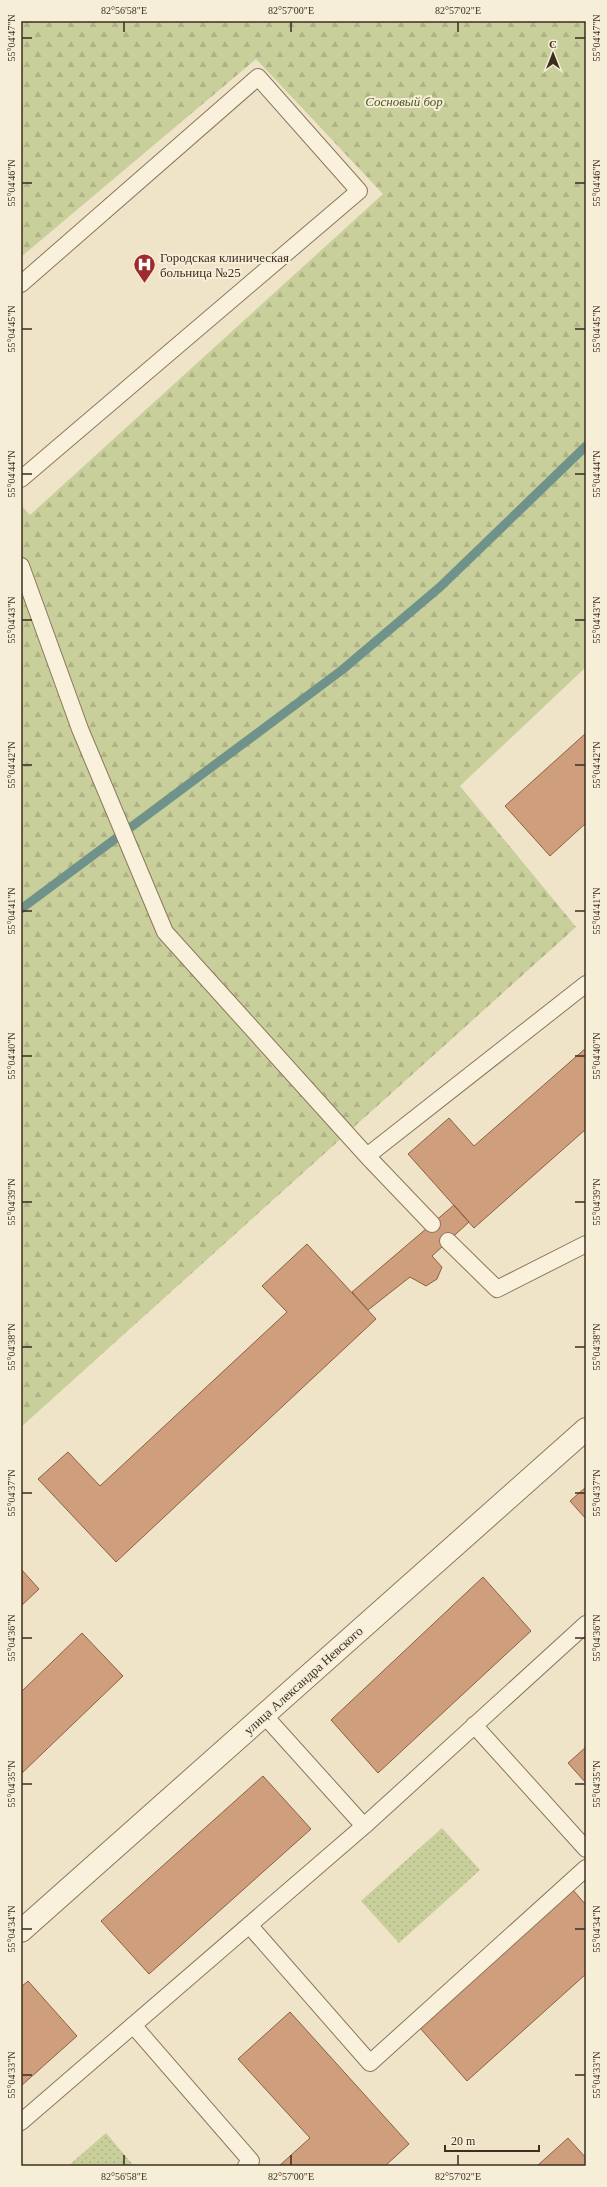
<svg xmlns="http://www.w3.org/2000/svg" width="607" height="2187" font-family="Georgia,serif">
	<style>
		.forest { fill: url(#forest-firs) }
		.park { fill: url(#park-dots) }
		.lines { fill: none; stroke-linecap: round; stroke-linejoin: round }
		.stream { stroke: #6f938a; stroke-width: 9 }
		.building { fill: #cf9f7d; stroke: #8d5f41 }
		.service-casing { stroke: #8d765c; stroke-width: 18 }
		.minor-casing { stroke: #8d765c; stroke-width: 24 }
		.service { stroke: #faf1dc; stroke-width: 16 }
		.minor { stroke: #faf1dc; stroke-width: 22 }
		.ticks { fill: none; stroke: #3d2e20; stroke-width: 1.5 }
		.labels { text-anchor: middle; stroke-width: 4; stroke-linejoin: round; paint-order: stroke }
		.park-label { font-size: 13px; font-style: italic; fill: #4d5a26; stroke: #f7eed8 }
		.poi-label { font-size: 13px; fill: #3d2e20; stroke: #f7eed8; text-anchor: start }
		.street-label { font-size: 13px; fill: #3d2e20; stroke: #f7eed8 }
		.neatline { fill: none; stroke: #3d2e20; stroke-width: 1.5 }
		.ticks-label { font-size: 10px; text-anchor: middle; fill: #3d2e20 }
	</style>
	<defs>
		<pattern id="forest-firs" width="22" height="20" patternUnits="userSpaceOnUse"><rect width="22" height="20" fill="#c9cf9b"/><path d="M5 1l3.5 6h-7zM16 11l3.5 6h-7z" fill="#aeb285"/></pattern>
		<pattern id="park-dots" width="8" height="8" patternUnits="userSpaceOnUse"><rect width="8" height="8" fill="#c9cf9b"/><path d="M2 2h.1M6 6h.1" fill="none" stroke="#aeb285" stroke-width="1.8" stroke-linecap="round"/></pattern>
	</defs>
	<rect width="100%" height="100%" fill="#f0e4c8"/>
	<path class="forest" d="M21 21H586V667L460 786 576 927 21 1427V505L30 515 383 194 256 59 21 257Z"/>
	<path class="park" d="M442 1828 480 1870 399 1943 361 1901Z
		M106 2133 134 2166H68Z"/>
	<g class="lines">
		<path class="stream" d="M21 909 342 670 440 587 586 446"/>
	</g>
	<path class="building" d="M586 733V823L550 856 505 806Z
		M586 1048V1129L474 1228 408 1154 449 1118 474 1146Z
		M454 1205 469 1222 432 1256 442 1267 437 1279 426 1286 410 1277 368 1310 352 1292Z
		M307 1244 376 1319 116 1562 38 1479 68 1452 100 1486 287 1312 262 1286Z
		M586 1487V1519L570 1501Z
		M21 1569 39 1589 21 1606Z
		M483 1577 531 1631 378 1773 331 1720Z
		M82 1633 123 1676 21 1774V1692Z
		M586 1747V1783L568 1763Z
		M263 1776 311 1829 149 1974 101 1921Z
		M573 1890 586 1905V1974L467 2081 420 2028Z
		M28 1981 77 2036 21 2086V1987Z
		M290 2012 409 2144 385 2166H279L310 2138 238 2059Z
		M568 2138 586 2158V2166H537Z"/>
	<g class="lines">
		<defs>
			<path id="service" d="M21 284 258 77 359 191 21 479
				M21 566 80 729 165 932 367 1156 586 984
				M367 1156 432 1224
				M448 1241 497 1289 586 1244
				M264 1715 364 1826
				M474 1725 586 1849
				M249 1925 370 2063 586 1868
				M133 2025 251 2161 246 2166
				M21 2122 364 1826 586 1624"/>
			<path id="minor" d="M21 1931 586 1429"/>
		</defs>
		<use href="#service" class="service-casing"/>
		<use href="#minor" class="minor-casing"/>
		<use href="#service" class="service"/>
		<use href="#minor" class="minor"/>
	</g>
	<path class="ticks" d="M124 22V32M291 22V32M458 22V32M22 38H32M575 38H585M22 183H32M575 183H585M22 329H32M575 329H585M22 474H32M575 474H585M22 620H32M575 620H585M22 765H32M575 765H585M22 911H32M575 911H585M22 1056H32M575 1056H585M22 1202H32M575 1202H585M22 1347H32M575 1347H585M22 1493H32M575 1493H585M22 1638H32M575 1638H585M22 1784H32M575 1784H585M22 1929H32M575 1929H585M22 2075H32M575 2075H585M124 2155V2165M291 2155V2165M458 2155V2165"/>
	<defs>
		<symbol id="hospital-pin" viewBox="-11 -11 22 30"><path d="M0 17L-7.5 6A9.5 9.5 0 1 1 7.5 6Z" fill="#9e2a2b" stroke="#f7eed8"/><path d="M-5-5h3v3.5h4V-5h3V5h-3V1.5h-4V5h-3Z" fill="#fff"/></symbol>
	</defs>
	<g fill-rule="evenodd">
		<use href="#hospital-pin" x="132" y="252" width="25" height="34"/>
	</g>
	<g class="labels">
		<g class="park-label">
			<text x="404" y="106">Сосновый бор</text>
		</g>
		<g class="poi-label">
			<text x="160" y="262">Городская клиническая<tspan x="160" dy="15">больница №25</tspan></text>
		</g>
		<g class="street-label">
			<text transform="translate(303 1680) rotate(-42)" y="5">улица Александра Невского</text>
		</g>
	</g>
	<rect width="607" height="2187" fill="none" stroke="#f7eed8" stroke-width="44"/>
	<g transform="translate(553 54)" stroke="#f7eed8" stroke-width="3" paint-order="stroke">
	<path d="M0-3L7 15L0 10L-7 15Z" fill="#3d2e20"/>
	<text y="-6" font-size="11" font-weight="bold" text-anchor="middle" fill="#3d2e20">С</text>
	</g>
	<path d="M445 2145v6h94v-6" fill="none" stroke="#3d2e20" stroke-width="2"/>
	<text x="451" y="2145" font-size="12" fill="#3d2e20" stroke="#f7eed8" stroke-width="3" paint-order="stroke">20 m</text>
	<rect x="22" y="22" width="563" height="2143" class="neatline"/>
	<g class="ticks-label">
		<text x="124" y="14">82°56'58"E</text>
		<text x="291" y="14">82°57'00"E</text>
		<text x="458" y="14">82°57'02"E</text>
		<text transform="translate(11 38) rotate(-90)" y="4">55°04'47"N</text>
		<text transform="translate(596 38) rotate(-90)" y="4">55°04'47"N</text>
		<text transform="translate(11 183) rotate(-90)" y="4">55°04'46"N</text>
		<text transform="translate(596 183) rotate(-90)" y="4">55°04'46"N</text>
		<text transform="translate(11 329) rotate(-90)" y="4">55°04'45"N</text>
		<text transform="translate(596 329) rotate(-90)" y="4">55°04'45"N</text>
		<text transform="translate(11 474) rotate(-90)" y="4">55°04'44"N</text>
		<text transform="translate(596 474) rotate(-90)" y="4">55°04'44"N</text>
		<text transform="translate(11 620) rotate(-90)" y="4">55°04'43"N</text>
		<text transform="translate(596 620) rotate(-90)" y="4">55°04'43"N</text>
		<text transform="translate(11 765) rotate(-90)" y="4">55°04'42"N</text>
		<text transform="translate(596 765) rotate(-90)" y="4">55°04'42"N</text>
		<text transform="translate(11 911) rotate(-90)" y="4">55°04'41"N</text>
		<text transform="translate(596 911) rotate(-90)" y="4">55°04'41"N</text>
		<text transform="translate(11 1056) rotate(-90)" y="4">55°04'40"N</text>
		<text transform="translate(596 1056) rotate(-90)" y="4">55°04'40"N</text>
		<text transform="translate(11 1202) rotate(-90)" y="4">55°04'39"N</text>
		<text transform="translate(596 1202) rotate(-90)" y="4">55°04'39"N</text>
		<text transform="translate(11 1347) rotate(-90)" y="4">55°04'38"N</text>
		<text transform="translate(596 1347) rotate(-90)" y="4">55°04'38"N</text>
		<text transform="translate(11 1493) rotate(-90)" y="4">55°04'37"N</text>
		<text transform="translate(596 1493) rotate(-90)" y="4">55°04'37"N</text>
		<text transform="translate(11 1638) rotate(-90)" y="4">55°04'36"N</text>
		<text transform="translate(596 1638) rotate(-90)" y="4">55°04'36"N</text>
		<text transform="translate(11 1784) rotate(-90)" y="4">55°04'35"N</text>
		<text transform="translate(596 1784) rotate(-90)" y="4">55°04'35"N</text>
		<text transform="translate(11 1929) rotate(-90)" y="4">55°04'34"N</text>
		<text transform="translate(596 1929) rotate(-90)" y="4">55°04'34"N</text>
		<text transform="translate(11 2075) rotate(-90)" y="4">55°04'33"N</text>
		<text transform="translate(596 2075) rotate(-90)" y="4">55°04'33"N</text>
		<text x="124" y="2180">82°56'58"E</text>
		<text x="291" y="2180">82°57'00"E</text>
		<text x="458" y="2180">82°57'02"E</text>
	</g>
</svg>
